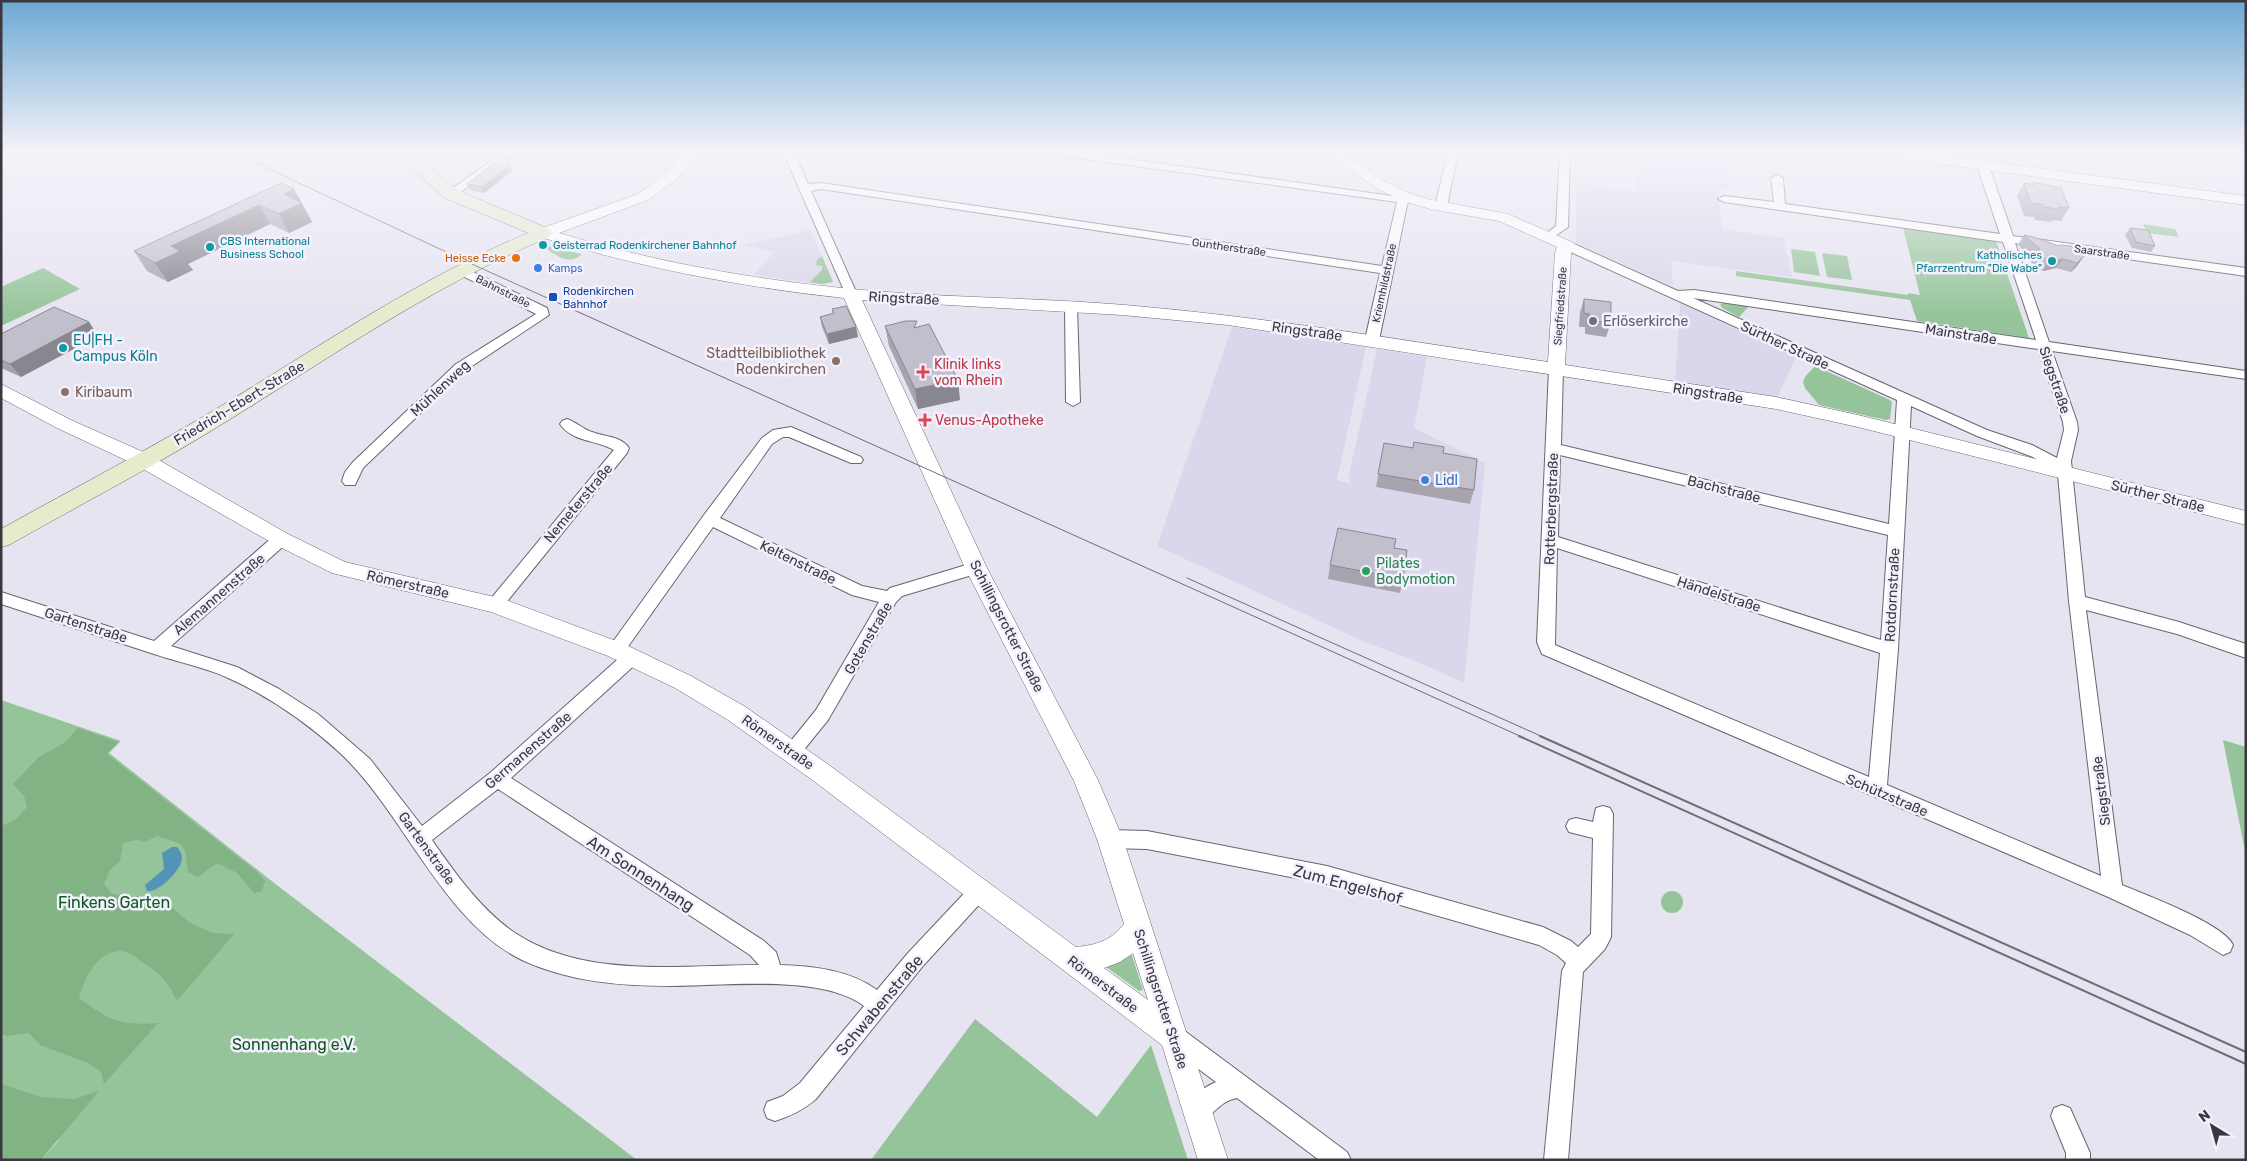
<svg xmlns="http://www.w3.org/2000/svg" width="2247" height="1161" font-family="Rubik,sans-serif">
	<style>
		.built { fill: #dbd6eb }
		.green { fill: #96c49a }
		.forest { fill: #81b385 }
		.water { fill: #5495b7 }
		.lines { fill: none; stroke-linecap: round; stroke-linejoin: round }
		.minor-casing { stroke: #686570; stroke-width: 2 }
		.tertiary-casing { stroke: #686570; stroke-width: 1 }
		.secondary-casing { stroke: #686570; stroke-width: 1 }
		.minor { fill: #fff; fill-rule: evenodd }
		.tertiary { fill: #fff; fill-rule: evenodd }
		.secondary { fill: #e5eccc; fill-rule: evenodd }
		.tram-far1 { stroke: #6e6c74; stroke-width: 1 }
		.tram { stroke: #6e6c74; stroke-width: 2 }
		.wall { fill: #a7a4af }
		.shaded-wall { fill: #88868f }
		.building { fill: #c2bfcc; stroke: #88868f }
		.culture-dot { fill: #0f9aa8; stroke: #f4f1fe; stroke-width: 2 }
		.food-dot { fill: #e8710a; stroke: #f4f1fe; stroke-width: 2 }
		.shop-dot { fill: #3f7fe0; stroke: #f4f1fe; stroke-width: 2 }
		.transit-dot { fill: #1a4fb4; stroke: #f4f1fe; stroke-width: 2 }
		.worship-dot { fill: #6b7280; stroke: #f4f1fe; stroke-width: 2 }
		.education-dot { fill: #8d6e63; stroke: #f4f1fe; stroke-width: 2 }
		.health-dot { fill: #e0444e; stroke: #f4f1fe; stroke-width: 2 }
		.leisure-dot { fill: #2e9e5b; stroke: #f4f1fe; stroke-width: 2 }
		.labels { text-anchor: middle; stroke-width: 5; stroke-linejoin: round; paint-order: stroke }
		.far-culture-label { font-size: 11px; fill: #0d838f; stroke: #f4f1fe; text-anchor: start }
		.far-street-label { font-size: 11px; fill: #3a383e; stroke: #f4f1fe }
		.far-food-label { font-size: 11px; fill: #c56008; stroke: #f4f1fe; text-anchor: end }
		.far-shop-label { font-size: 11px; fill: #366cbe; stroke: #f4f1fe; text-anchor: start }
		.far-transit-label { font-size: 11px; fill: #164399; stroke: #f4f1fe; text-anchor: start }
		.street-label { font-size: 14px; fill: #3a383e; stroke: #f4f1fe }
		.worship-label { font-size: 14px; fill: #5b616d; stroke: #f4f1fe; text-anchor: start }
		.culture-label { font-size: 14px; fill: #0d838f; stroke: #f4f1fe; text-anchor: start }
		.education-label { font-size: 14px; fill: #785e54; stroke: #f4f1fe; text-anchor: end }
		.health-label { font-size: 14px; fill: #be3a42; stroke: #f4f1fe; text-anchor: start }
		.shop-label { font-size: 14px; fill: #366cbe; stroke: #f4f1fe; text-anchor: start }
		.leisure-label { font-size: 14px; fill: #27864d; stroke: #f4f1fe; text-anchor: start }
		.near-street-label { font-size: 16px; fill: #3a383e; stroke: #f4f1fe }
		.near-park-label { font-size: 16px; fill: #0e5920; stroke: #f4f1fe }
	</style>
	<rect width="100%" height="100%" fill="#e7e4f1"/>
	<path class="built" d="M1656 152 1704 153 1706 164 1727 168 1729 190 1718 188 1722 229 1784 238 1792 277 1671 261 1673 286 1576 243 1577 183 1637 191 1638 155 1656 157Z
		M810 230 833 282 822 284 754 275 774 252 745 245Z
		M1680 303 1796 357 1776 400 1675 384Z
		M1232 327 1366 347 1337 480 1352 484 1348 479 1377 349 1427 357 1414 428 1485 463 1464 683 1416 661 1367 643 1157 546Z"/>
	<path class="green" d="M2143 224 2175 229 2179 237 2147 233Z
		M1903 228 1996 241 2029 338 1917 321 1910 300 1736 276V271L1908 295V293L1920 295Z
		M553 246 581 254V255C569 266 556 255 545 248Z
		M1791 249 1815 252 1820 276 1794 272Z
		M1822 253 1847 256 1852 280 1827 277Z
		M822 256 833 282 822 284 801 281 810 282 821 271 823 266 816 265 817 260Z
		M43 268 80 289 1 326V287Z
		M1726 303 1749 306 1739 317 1722 308 1720 304Z
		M1815 366 1890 400 1892 402 1890 419 1886 420 1819 405 1805 388 1803 382 1805 377Z
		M1 700 121 741 109 753 278 886 637 1160H41L59 1140 1 1150Z
		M2223 740 2246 747V856Z
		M1661 902a11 11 0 1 1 22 0a11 11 0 1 1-22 0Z
		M1130 949 1143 990 1139 991 1105 966Z
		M975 1019 1097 1117 1151 1045 1188 1160H871Z"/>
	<path class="forest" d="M78 728 118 742 107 754 257 872 265 881 262 891 254 893 237 873 217 863 198 877 188 872C184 841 187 846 157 836L145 842 137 840 123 843 120 861 110 870 104 884 112 894 154 898 165 901 190 923 212 933 234 934 177 1001C168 982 162 975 144 963 137 959 129 951 120 951 96 952 84 979 79 998 109 1020 120 1026 158 1023L104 1084 101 1072 88 1063 40 1045 29 1033 7 1036 1 1034V826L15 820 27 807 24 796 13 784 39 757 64 743Z
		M1 1084 41 1097 74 1099 99 1091 41 1160H1Z"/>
	<path class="water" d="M172 847H177C180 850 182 854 182 859 181 870 159 893 147 891L145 885 164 869 162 853Z"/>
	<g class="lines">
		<defs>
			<path id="minor" d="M504 152H516L455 196H447L445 194 447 192Z
				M783 152H794L808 184 821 183 1382 266 1397 202 1055 155 1050 152H1079L1392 196 1406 194 1412 197 1407 205 1379 340 1372 344 1365 340 1380 273 821 189 811 191 857 294 855 297H847Z
				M1448 152H1458L1447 206 1441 209 1435 206Z
				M1560 152H1570L1568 227 1548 241 1542 237 1556 226Z
				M1983 163 1989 166 2013 236 2246 268V276L2015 243 2049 342 2246 371V379L2052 351 2077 422 2078 430 2071 461 2085 597 2179 622 2246 644V658L2177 634 2086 610 2122 885C2146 895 2224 924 2233 945L2230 952 2223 955 2190 935 2106 896 1542 654 1537 642 1549 369 1551 366H1561L1563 369 1561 445 1889 524 1897 400 1564 249 1562 246 1564 243H1572L1678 291 1694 290 2036 340 2003 242 1724 202 1718 199 1724 196 1774 202 1771 178 1777 175 1783 178 1785 204 2000 234 1977 166ZM1693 298 2038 349 2063 422 2064 430 2057 458 2032 445 1987 430ZM1911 406 1977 436 2033 457 2058 474 2069 601 2101 876 1887 785 1898 649ZM1560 455 1888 535 1881 640 1558 537ZM1557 548 1880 653 1869 777 1555 645Z
				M463 267 547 308 549 315 466 370 363 468 355 485H345L342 481 345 472 353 462 456 364 536 314 459 274 457 271 459 268Z
				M1071 302 1077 306 1080 402 1073 406 1066 402 1065 306Z
				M567 419C576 422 583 429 592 432 605 437 621 436 629 448L627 453 501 609 495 611 489 609 487 605 489 601 613 451 614 450C597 440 572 442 560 424L562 421Z
				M791 427 861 457 863 460 861 463H851L789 437H783L772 444 720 518 862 586 887 591 890 588 976 562 982 564 984 568 982 572 902 596 896 602 828 720 798 757 792 760 786 757 783 752 786 747 816 710 879 602 852 595 713 527 622 655 616 657 610 655 607 650 704 515 762 438 773 430Z
				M281 533 287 535 289 539 287 543 171 646 237 667 279 689 318 714 370 759 422 826 490 773 626 652 632 650 638 652 641 657 638 662 511 778 764 941 776 952 780 965C813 966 850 970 877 990L908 953 972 885 979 882 986 885 989 891 986 897 922 967 816 1099C803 1110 791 1116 775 1121L767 1118 764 1110 767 1102 783 1096 800 1083 864 1006C822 974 724 986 672 986 621 986 571 982 524 961 443 923 404 812 339 752 306 722 267 695 226 677 203 667 178 662 154 654 103 637 52 621 1 604V592L154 641 275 535ZM498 789 750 955 759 965C680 965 585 979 515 933 481 910 455 873 432 840Z
				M1603 806 1610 808 1613 814 1611 937 1605 949 1583 972 1568 1160H1544L1562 971 1566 963 1557 955 1539 945 1327 884 1147 849 1110 848 1103 845 1100 839 1103 833 1110 830 1147 831 1327 866 1543 927 1571 941 1578 947 1591 934 1593 838 1569 832 1566 826 1569 820 1576 818 1593 822 1596 808Z
				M1174 1026 1182 1029 1347 1152 1351 1160H1319L1237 1098C1219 1101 1213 1117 1197 1123L1189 1120 1186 1112C1191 1098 1202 1088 1216 1082L1166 1045 1163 1037 1166 1029Z
				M2062 1105 2070 1108 2090 1153V1160H2066V1153L2051 1116 2054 1108Z"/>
			<path id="tertiary" d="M683 152H698L679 177 648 200 559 233C661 264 767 282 874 291 957 298 1041 298 1125 305 1267 317 1407 341 1548 362L1555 253 1557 247 1499 221 1430 209 1401 200 1376 188 1324 152H1341L1386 182 1411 194 1432 200 1508 214 1574 243 1576 246 1571 253 1565 365 1776 397 1858 415 2246 511V525L1858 427 1776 409 1228 325 1122 315 862 300 987 568 1098 780 1123 839 1228 1160H1198L1162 1045 811 779 728 720 675 688 608 656 491 612 332 573 274 544 136 465 57 428 1 398V384L71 420 150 455 288 534 345 562 503 599 624 644 691 676 744 706 829 765 1076 947C1096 945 1111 941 1124 924L1097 839 1074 781 965 568 844 298C740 287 638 267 537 236L535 233 537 230 638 194 669 171ZM1133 953 1148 1000 1104 968 1120 962Z
				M1875 152H1915L2246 196V205L1882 156Z"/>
			<path id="secondary" d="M393 152H411L457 190 549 229 552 233 549 237C426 289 324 362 211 431 145 471 76 507 9 545L1 547V529C76 487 152 448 226 403 325 343 420 278 528 233L445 198Z"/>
		</defs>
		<use href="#minor" class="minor-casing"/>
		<use href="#tertiary" class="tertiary-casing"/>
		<use href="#secondary" class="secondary-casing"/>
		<use href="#minor" class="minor"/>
		<use href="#tertiary" class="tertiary"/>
		<use href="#secondary" class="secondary"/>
		<path class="tram-far1" d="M233 152 474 265 1522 737
			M1187 578 1543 737"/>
		<path class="tram" d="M1519 736 2246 1064
			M1540 736 2246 1052"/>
	</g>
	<path class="wall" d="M512 171 484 193 470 190 467 184Z
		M2033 182 2069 208 2061 221 2052 220 2051 222 2035 220 2034 217 2024 216 2017 196 2024 183 2032 184Z
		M281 183 301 202 312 222 289 233 270 224 188 264 193 270 168 282 147 271 134 251Z
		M2130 228 2155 246 2151 252 2132 248 2125 235Z
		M2024 235 2084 256 2077 266 2071 272 2056 268 2043 271 2031 262 2033 259 2018 245Z
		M1584 299 1611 323 1606 337 1585 334V327H1579L1580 312Z
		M832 309 856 327 858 337 829 344 822 327 820 317 833 314Z
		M89 322 98 336 21 377 1 368V334Z
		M885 326 918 327 960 400 918 409 889 346Z
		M1384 443 1443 453 1474 490 1470 504 1376 487Z
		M1394 548 1403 579 1400 593 1328 579 1330 565Z"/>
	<path class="shaded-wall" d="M510 165 512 171 484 193 482 187Z
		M294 189 312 222 289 233 279 214 284 194Z
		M259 205 270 224 188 264 193 270 168 282 155 263 171 246Z
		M2084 256 2077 266 2071 272 2077 263Z
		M2063 259 2056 268 2043 271 2049 261Z
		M89 322 98 336 21 377 10 364Z
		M856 327 858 337 829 344 827 334Z
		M958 380 960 400 918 409 915 389Z"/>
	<path class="building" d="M505 158 510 165 482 187 467 184 494 163H497Z
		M2033 182 2061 188 2069 208 2058 207 2059 209 2043 207 2042 204 2031 203 2024 183 2034 185Z
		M281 183 294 189 284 194 302 203 279 214 259 205 171 246 180 251 155 263 134 251Z
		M2130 228 2148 230 2155 246 2136 242Z
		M2024 235 2033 237 2059 246 2060 245 2071 246 2084 256 2077 263 2063 259 2049 261 2037 252 2040 249Z
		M1584 299 1611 302V323L1589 320V314L1584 313Z
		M846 306 856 327 827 334 820 317 834 313 832 309Z
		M54 307 89 322 10 364 1 360V334Z
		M906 321H917L914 328 929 324 958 380 915 389 885 326Z
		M1414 442 1444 447 1443 453 1477 459 1474 490 1378 474 1384 443 1413 448Z
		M1338 528 1396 539 1394 548 1407 550 1403 579 1330 565Z"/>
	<linearGradient id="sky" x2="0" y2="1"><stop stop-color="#6da8d4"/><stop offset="0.48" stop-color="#f4f3f9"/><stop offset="1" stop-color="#f4f3f9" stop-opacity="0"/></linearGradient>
	<rect width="2247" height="315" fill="url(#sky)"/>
	<g class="culture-dot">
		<circle cx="543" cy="245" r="5"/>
		<circle cx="210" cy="247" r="5"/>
		<circle cx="2052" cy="261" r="5"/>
		<circle cx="63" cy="348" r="5"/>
	</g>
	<circle class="food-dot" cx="516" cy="258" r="5"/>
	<g class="shop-dot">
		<circle cx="538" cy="268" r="5"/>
		<circle cx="1425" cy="480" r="5"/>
	</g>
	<rect class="transit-dot" x="548" y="292" width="10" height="10" rx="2.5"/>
	<circle class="worship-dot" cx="1593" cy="321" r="5"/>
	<g class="education-dot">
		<circle cx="836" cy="361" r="5"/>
		<circle cx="65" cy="392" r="5"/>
	</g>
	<g class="health-dot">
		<path d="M920.5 364.5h5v5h5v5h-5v5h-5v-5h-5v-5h5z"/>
		<path d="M922.5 412.5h5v5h5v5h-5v5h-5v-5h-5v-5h5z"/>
	</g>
	<circle class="leisure-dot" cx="1366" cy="571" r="5"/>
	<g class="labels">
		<g class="far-culture-label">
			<text x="220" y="245">CBS International<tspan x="220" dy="13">Business School</tspan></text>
			<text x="553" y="249">Geisterrad Rodenkirchener Bahnhof</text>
			<text x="2042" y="259" text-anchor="end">Katholisches<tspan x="2042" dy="13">Pfarrzentrum "Die Wabe"</tspan></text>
		</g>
		<g class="far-street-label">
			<text transform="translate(1229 247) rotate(8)" y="4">Guntherstraße</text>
			<text transform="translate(2102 252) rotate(8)" y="4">Saarstraße</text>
			<text transform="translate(1384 283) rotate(-78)" y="4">Kriemhildstraße</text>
			<text transform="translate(503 291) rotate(27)" y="4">Bahnstraße</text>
			<text transform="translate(1560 306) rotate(-86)" y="4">Siegfriedstraße</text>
		</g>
		<g class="far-food-label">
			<text x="506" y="262">Heisse Ecke</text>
		</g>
		<g class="far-shop-label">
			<text x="548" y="272">Kamps</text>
		</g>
		<g class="far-transit-label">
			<text x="563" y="295">Rodenkirchen<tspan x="563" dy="13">Bahnhof</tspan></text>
		</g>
		<g class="street-label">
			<text transform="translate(904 298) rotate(3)" y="5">Ringstraße</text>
			<text transform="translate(1307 331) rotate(8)" y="5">Ringstraße</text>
			<text transform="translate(1961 334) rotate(9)" y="5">Mainstraße</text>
			<text transform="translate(1785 345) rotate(25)" y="5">Sürther Straße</text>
			<text transform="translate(2055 380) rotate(71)" y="5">Siegstraße</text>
			<text transform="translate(440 388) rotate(-43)" y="5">Mühlenweg</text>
			<text transform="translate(1708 393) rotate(9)" y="5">Ringstraße</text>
			<text transform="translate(239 403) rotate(-31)" y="5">Friedrich-Ebert-Straße</text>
			<text transform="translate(1724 489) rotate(14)" y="5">Bachstraße</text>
			<text transform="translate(2158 496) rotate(14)" y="5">Sürther Straße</text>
			<text transform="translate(578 503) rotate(-50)" y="5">Nemeterstraße</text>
			<text transform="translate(1551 509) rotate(-88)" y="5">Rotterbergstraße</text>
			<text transform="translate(798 562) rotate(26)" y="5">Keltenstraße</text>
			<text transform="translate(408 584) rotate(13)" y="5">Römerstraße</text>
			<text transform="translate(219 594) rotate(-41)" y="5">Alemannenstraße</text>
			<text transform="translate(1719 594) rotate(18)" y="5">Händelstraße</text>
			<text transform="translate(1892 595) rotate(-87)" y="5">Rotdornstraße</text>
			<text transform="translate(86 625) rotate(18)" y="5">Gartenstraße</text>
			<text transform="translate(1007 626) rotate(63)" y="5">Schillingsrotter Straße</text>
			<text transform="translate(868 638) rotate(-60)" y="5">Gotenstraße</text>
			<text transform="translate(778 742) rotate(35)" y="5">Römerstraße</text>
			<text transform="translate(528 750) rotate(-41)" y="5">Germanenstraße</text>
			<text transform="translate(2101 791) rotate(-97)" y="5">Siegstraße</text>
			<text transform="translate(1887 795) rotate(23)" y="5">Schützstraße</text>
			<text transform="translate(427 848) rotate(54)" y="5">Gartenstraße</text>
			<text transform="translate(1103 984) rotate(37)" y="5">Römerstraße</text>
			<text transform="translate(1161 999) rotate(72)" y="5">Schillingsrotter Straße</text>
		</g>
		<g class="worship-label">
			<text x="1603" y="326">Erlöserkirche</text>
		</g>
		<g class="culture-label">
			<text x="73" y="345">EU|FH -<tspan x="73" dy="16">Campus Köln</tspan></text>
		</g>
		<g class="education-label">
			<text x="826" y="358">Stadtteilbibliothek<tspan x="826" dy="16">Rodenkirchen</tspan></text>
			<text x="75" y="397" text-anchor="start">Kiribaum</text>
		</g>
		<g class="health-label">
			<text x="934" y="369">Klinik links<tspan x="934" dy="16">vom Rhein</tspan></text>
			<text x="935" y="425">Venus-Apotheke</text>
		</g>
		<g class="shop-label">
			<text x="1435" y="485">Lidl</text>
		</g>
		<g class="leisure-label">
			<text x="1376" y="568">Pilates<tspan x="1376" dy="16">Bodymotion</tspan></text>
		</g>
		<g class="near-street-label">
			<text transform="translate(641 873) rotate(33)" y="6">Am Sonnenhang</text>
			<text transform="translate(1348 884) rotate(15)" y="6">Zum Engelshof</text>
			<text transform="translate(879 1005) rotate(-50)" y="6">Schwabenstraße</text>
		</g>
		<g class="near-park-label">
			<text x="114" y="908">Finkens Garten</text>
			<text x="294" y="1050">Sonnenhang e.V.</text>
		</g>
	</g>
	<rect width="2247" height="1161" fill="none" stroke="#3a383e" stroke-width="5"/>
	<g transform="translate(2212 1126) rotate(323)" stroke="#f4f1fe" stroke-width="4" paint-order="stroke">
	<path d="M0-4L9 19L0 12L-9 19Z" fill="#3a383e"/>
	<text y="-8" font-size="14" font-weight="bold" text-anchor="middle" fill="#3a383e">N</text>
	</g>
</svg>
